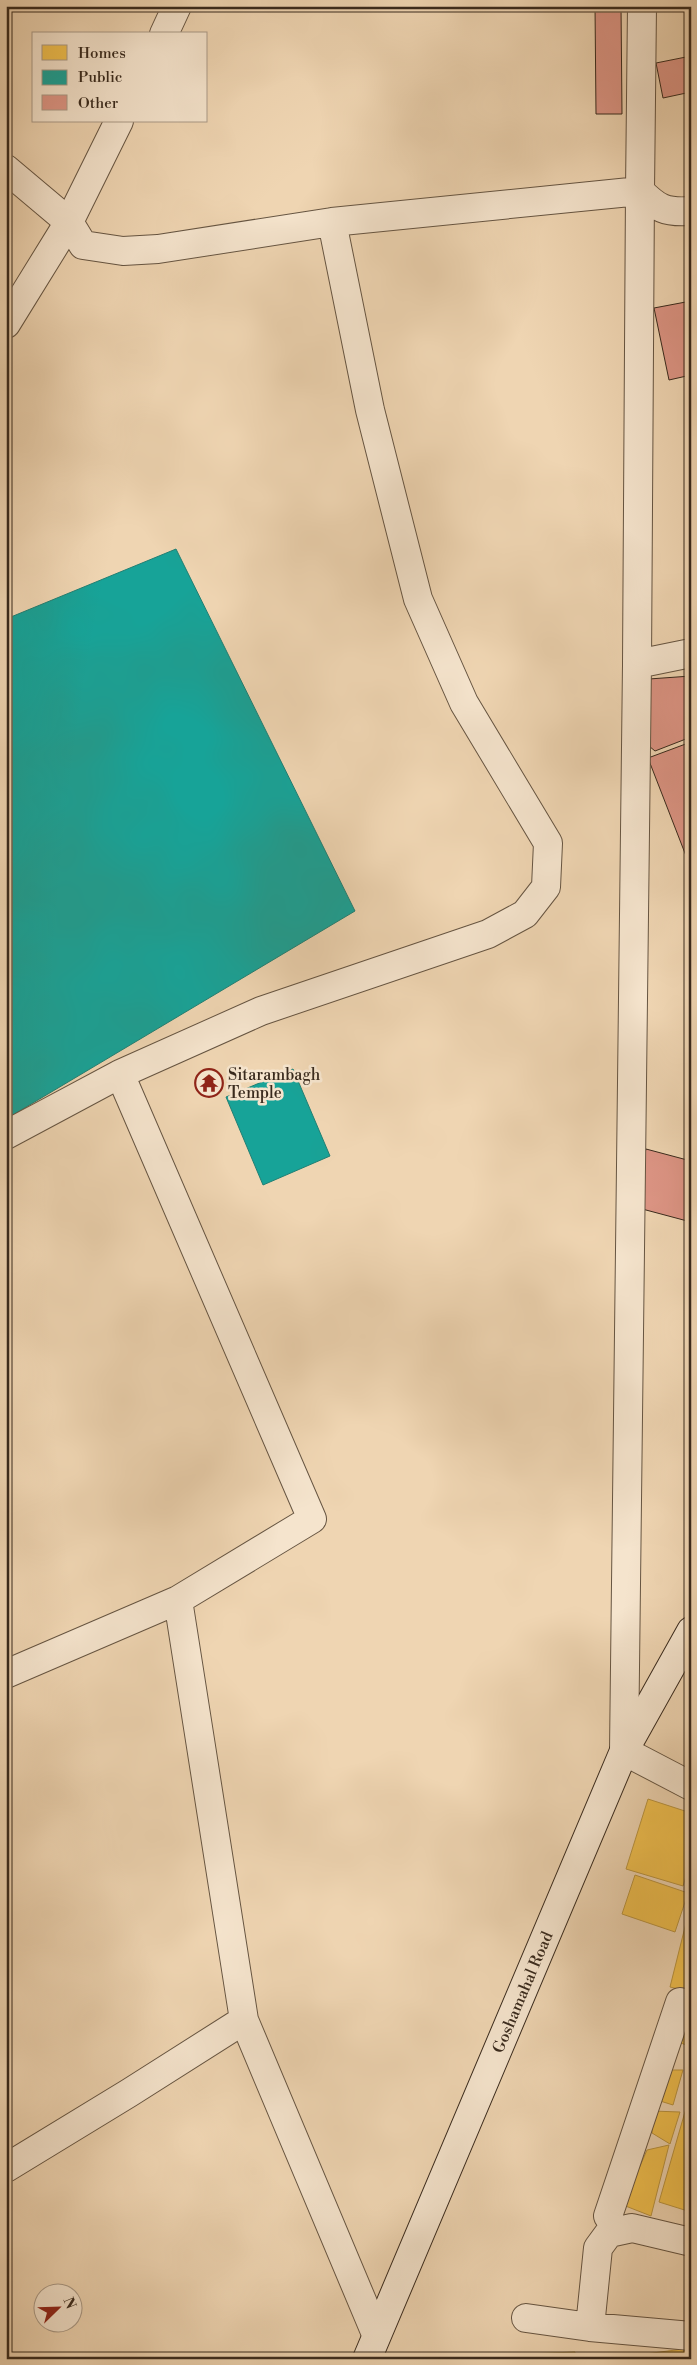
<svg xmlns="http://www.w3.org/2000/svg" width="697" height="2365" font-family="'Libre Bodoni',serif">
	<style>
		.homes { fill: #f2c14e; stroke: #ba943f }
		.public { fill: #17a398; stroke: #217f73 }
		.building { fill: #dd9585; stroke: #392a1d }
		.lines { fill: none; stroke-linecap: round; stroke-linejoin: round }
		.minor-casing { stroke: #665542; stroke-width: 30 }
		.tertiary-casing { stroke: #665542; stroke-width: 30 }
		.secondary-casing { stroke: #392a1d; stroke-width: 30 }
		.minor { stroke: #f5e4cd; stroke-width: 28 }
		.tertiary { stroke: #f5e4cd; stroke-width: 28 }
		.secondary { stroke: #f5e4cd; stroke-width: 28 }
		.labels { text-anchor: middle; stroke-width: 5; stroke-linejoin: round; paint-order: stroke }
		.poi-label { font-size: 16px; fill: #392a1d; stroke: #f5e4cd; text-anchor: start }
		.street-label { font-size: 16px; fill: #392a1d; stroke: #f5e4cd }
	</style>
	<rect width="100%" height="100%" fill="#efd5b2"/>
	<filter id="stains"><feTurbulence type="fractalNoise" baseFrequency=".004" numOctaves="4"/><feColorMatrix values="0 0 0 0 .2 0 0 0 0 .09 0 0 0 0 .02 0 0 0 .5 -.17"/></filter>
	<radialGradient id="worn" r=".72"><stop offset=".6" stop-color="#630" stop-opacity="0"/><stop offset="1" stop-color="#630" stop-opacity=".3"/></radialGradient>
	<path class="homes" d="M648 1799 691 1813V1860L683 1886 626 1869Z
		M635 1875 688 1893 675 1932 622 1914Z
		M687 1919 691 1920V1992L670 1987Z
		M686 2015 691 2017V2047L676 2041Z
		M665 2070H683L673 2105 657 2100Z
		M691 2091V2212L659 2202Z
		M652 2111 680 2112 670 2144 652 2133Z
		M669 2145 651 2216 623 2205 647 2150Z
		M691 2348V2359H646L645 2354Z
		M575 2352V2359H527V2354Z"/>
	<path class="public" d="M176 549 355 911 6 1119V619Z
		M293 1069 330 1156 263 1185 226 1097Z"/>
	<path class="building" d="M595 6H621L622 114H596Z
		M691 56V92L663 98 656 63Z
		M691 301V375L669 380 654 308Z
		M691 676V737L655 751 643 741 649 679Z
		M691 742V860L688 861 648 758Z
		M646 1149 691 1161V1222L631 1206Z"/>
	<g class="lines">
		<defs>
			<path id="minor" d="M642 6 640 191C657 208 665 213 691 211
				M6 169 69 222 83 245 123 251 158 249 332 222 640 191 637 664 624 1751 691 1786
				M637 664 691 653
				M6 1135 120 1074
				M178 1600 244 2020 376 2334
				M6 1674 178 1600 312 1519 120 1074 261 1011 488 934 525 914 546 887 548 843 464 703 418 599 370 410 332 222
				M6 2168 129 2093 244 2020
				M608 2216 680 2002 691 2006
				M526 2318 590 2327 691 2336
				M590 2327 598 2248 609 2233 632 2228 691 2242"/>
			<path id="tertiary" d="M164 34 177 6
				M6 324 69 222 119 121"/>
			<path id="secondary" d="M367 2359 624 1751 691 1631"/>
		</defs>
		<use href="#minor" class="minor-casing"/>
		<use href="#tertiary" class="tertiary-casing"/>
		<use href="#secondary" class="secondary-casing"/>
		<use href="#minor" class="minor"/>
		<use href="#tertiary" class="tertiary"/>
		<use href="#secondary" class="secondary"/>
	</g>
	<defs>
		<symbol id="temple-ring" viewBox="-11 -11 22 22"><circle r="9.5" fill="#f5e4cd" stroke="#8f2418" stroke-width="1.5"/><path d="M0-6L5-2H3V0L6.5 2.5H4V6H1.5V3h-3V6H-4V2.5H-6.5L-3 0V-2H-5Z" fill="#8f2418"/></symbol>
	</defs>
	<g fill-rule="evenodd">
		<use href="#temple-ring" x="193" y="1067" width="32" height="32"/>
	</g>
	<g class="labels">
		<g class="poi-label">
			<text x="228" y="1080">Sitarambagh<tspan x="228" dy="18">Temple</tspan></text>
		</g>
		<g class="street-label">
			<text transform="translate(522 1992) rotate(-67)" y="6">Goshamahal Road</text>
		</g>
	</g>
	<rect width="697" height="2365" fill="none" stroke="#efd5b2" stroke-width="25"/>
	<rect x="8" y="8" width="682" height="2350" fill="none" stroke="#392a1d" stroke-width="2.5"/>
	<rect x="12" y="12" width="672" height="2340" fill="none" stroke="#392a1d"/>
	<rect x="32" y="32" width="175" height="90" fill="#f5e4cd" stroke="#aa9a87"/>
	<rect x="42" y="45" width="25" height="15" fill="#f2c14e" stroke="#aa9a87"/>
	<text x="78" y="58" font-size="15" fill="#392a1d">Homes</text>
	<rect x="42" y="70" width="25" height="15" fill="#17a398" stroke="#aa9a87"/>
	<text x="78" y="82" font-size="15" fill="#392a1d">Public</text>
	<rect x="42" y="95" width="25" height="15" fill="#dd9585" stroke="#aa9a87"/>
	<text x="78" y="108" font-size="15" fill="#392a1d">Other</text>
	<g transform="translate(58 2308) rotate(67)"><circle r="24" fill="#f5e4cd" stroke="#aa9a87"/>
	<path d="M0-4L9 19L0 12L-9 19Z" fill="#8f2418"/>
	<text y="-8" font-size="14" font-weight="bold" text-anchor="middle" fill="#392a1d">N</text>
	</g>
	<rect width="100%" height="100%" filter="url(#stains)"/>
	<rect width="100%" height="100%" fill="url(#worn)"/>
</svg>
